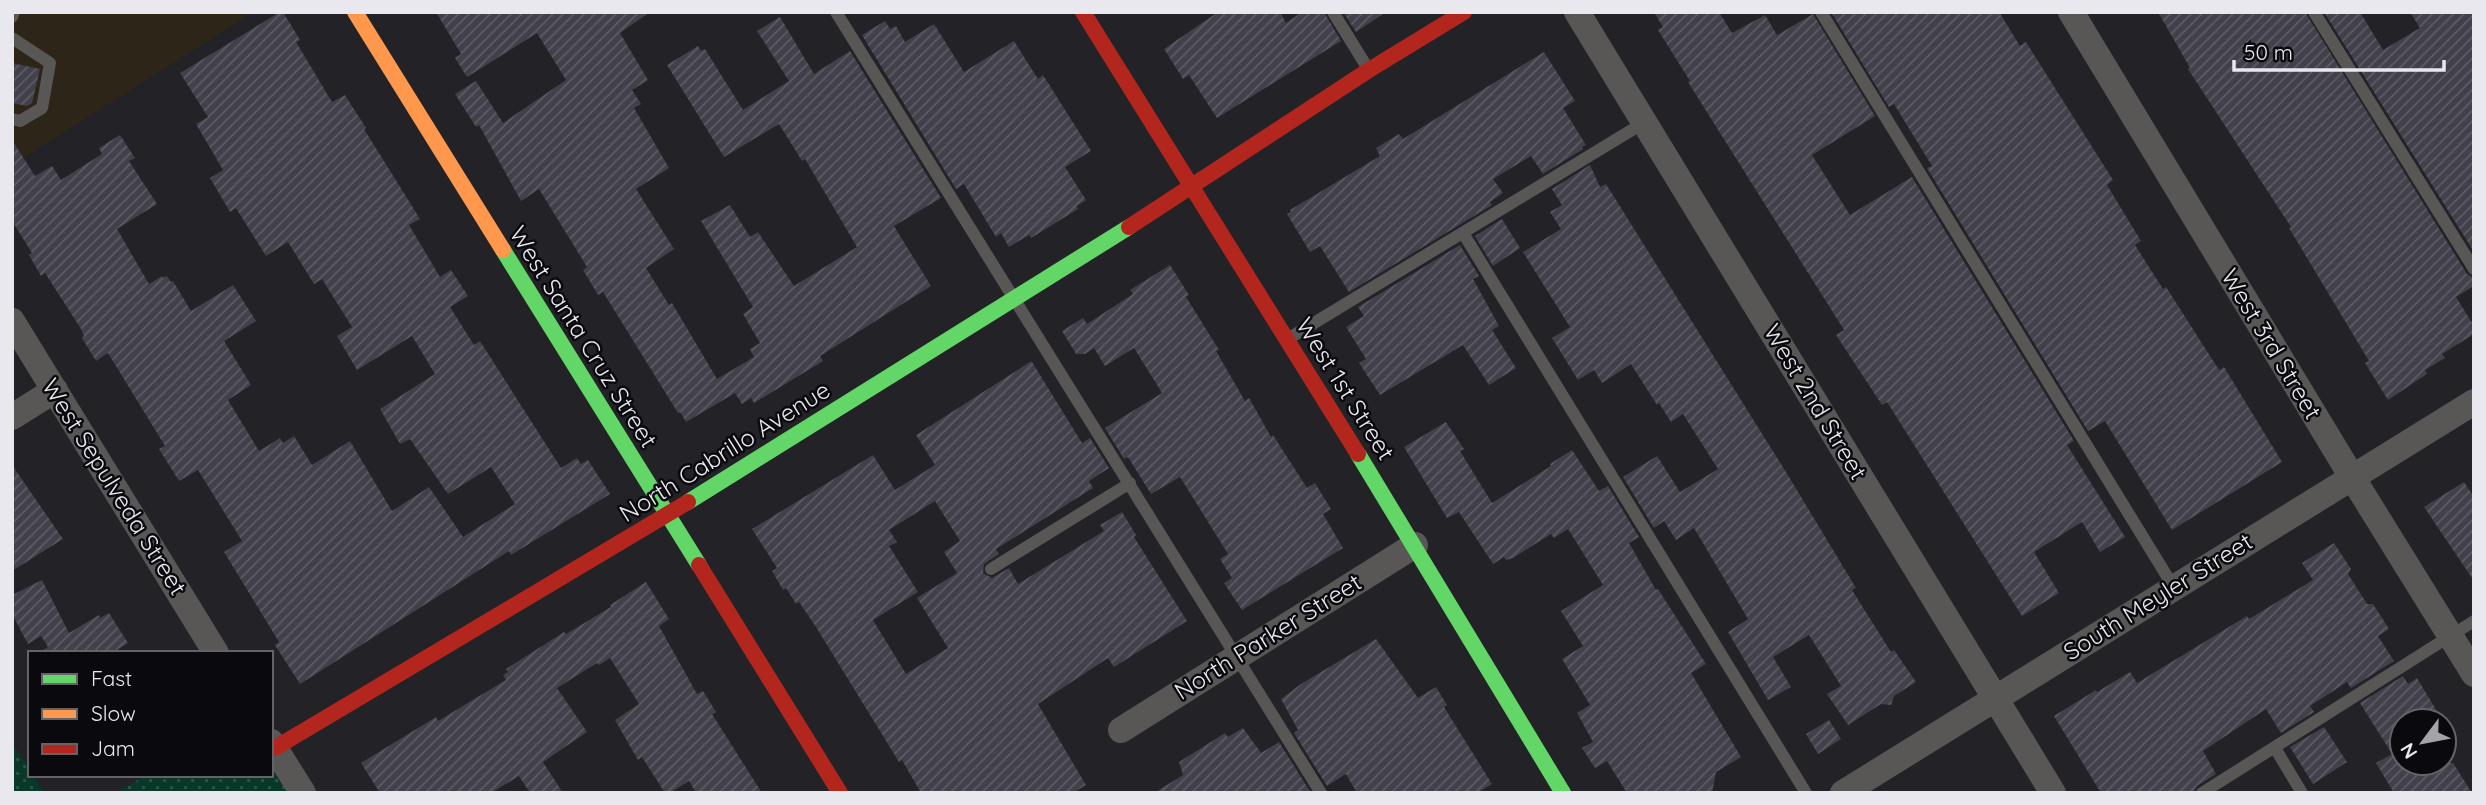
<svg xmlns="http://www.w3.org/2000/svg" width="2486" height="805" font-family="Quicksand,sans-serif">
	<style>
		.commercial { fill: #2e2519 }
		.grass { fill: url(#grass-dots) }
		.building { fill: url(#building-hatch); fill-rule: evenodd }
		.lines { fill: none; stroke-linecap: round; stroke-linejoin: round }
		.lane { stroke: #585756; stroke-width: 12 }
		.street { stroke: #585756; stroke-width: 26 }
		.fast { stroke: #63d668; stroke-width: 16 }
		.slow { stroke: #ff974d; stroke-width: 16 }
		.jam { stroke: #b3261e; stroke-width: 16 }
		.labels { text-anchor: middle; stroke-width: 5; stroke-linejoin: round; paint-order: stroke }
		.street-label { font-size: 24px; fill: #e9e8ef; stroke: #0a0a0e }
	</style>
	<defs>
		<pattern id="grass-dots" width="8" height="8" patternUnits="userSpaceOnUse" patternTransform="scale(1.75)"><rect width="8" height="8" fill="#093828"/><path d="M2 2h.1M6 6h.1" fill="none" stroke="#2d5548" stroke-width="1.8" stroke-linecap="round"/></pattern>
		<pattern id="building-hatch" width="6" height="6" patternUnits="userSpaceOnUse" patternTransform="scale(1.75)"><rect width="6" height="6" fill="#41404b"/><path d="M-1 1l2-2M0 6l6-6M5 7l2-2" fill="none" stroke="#5c5c65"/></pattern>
	</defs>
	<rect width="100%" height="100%" fill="#222227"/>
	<path class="commercial" d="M12 12H254L12 165Z"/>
	<path class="grass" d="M12 743 30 770V775H33L44 793H12Z
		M271 748 295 793H116L146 775H271Z"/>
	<path class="building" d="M280 12H283L300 40 296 42 332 102 345 95 366 128 364 129 420 219 409 225 440 277 451 270 468 296 450 307 474 345 480 341 561 468 577 458 581 464 588 460 610 494 511 555 509 551 300 684 275 645 279 642 224 552 242 541 198 470 179 481 159 449 165 446 108 353 96 361 82 338 84 336 81 329 45 273 41 276 29 255 32 253 12 221V140L35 176 52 166 61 180 102 154 99 148 120 135 135 158 129 161 157 204 117 229 149 284 162 276 163 278 167 276 171 282 173 281 191 311 233 285 256 321 224 341 251 385 228 400 259 451 280 438 283 443 294 436 312 465 350 441 392 511 429 487 463 537 515 504 491 467 448 494 410 439 400 444 380 409 435 374 412 336 357 370 337 336 352 327 322 279 314 284 288 242 266 256 236 208 230 212 210 178 223 170 196 124 208 117 180 73Z
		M436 12H650L620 33 648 80 632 90 641 104 634 108 669 168 636 189 674 249 646 268 669 305 672 303 717 379 754 357 750 349 760 343 743 314 753 307 701 221 730 205 750 237 758 232 794 286 857 247 805 159 802 161 779 124 724 157 667 65 698 46 701 51 705 49 743 110 789 81 757 31 780 17 814 74 850 51 941 198 894 226 931 286 820 356 823 361 754 403 751 398 742 404 735 393 686 422 680 412 678 413 603 292 598 295 583 270 587 267 539 189 521 201 479 125 476 127 455 94 476 81 503 123 566 80 537 33 467 77 455 58 461 54Z
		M1218 12H1280L1286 23 1302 12H1324L1341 41 1217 118 1189 75 1183 79 1164 49Z
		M1343 12H1386L1356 32Z
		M1654 12H1719L1732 33 1765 15 1777 35 1813 14 1875 116 1812 155 1850 215 1912 177 2074 441 2067 445 2125 537 2100 552 2082 522 2034 552 2059 593 2022 616 1887 402 1882 405 1836 335 1844 330 1688 82 1690 81 1658 30 1663 27Z
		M1831 12H1999L2020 46 2026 42 2113 180 2107 185 2141 241 2135 245 2163 289 2166 287 2219 370 2224 367 2282 462 2172 530 2105 421 2088 431 1927 168 1932 166 1894 104 1889 107Z
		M2158 12H2305L2467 274 2474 278V286L2456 297 2474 326V334L2442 354 2445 358 2425 370 2427 374 2388 400 2365 363 2369 361 2289 228 2291 227 2188 69 2190 68Z
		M2324 12H2360L2383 50 2420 28 2410 12H2474V252Z
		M885 21 890 29 896 26 905 42 934 24 964 72 1014 41 1038 79 1043 75 1091 151 1065 167 1086 200 1077 206 1078 209 1031 238 1029 235 1009 247 1001 233 996 237 964 184 956 189 862 35Z
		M1544 52 1575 101 1563 108 1586 145 1582 147 1583 149 1543 174 1531 156 1493 179 1503 193 1490 202 1492 205 1349 292 1320 246 1310 252 1287 214 1291 212 1290 210 1380 156 1376 148 1399 134 1403 139Z
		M12 63 40 69 32 103 27 106 12 103Z
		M1590 165 1600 187 1606 184 1786 472 1856 588 1852 590 1891 652 1894 650 1916 682 1894 696 1891 705 1881 704 1848 725 1827 694 1841 686 1809 635 1773 657 1791 687 1768 700 1728 632 1748 619 1694 528 1676 540 1664 521 1654 528 1623 477 1657 456 1680 492 1718 469 1683 414 1671 422 1659 403 1657 405 1631 364 1602 383 1594 370 1578 380 1552 338 1570 327 1523 252 1561 229 1550 212 1562 205 1552 189Z
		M1502 219 1520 248 1493 266 1475 236Z
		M1460 245 1479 276 1473 279 1499 326 1492 330 1516 368 1489 385 1463 345 1380 395 1359 363 1366 359 1346 327 1364 316 1358 307Z
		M1170 265 1189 295 1186 297 1219 350 1216 351 1245 401 1249 398 1271 437 1273 435 1307 488 1315 483 1331 509 1323 514 1343 548 1242 610 1224 583 1232 578 1220 559 1228 554 1180 477 1151 494 1128 457 1124 459 1105 428 1162 393 1134 348 1105 366 1094 348 1085 354H1076L1062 331 1083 318 1087 324 1133 294 1130 290Z
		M1030 362H1032L1082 443 1090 438 1109 468 1089 481 1093 488 996 549 999 554 984 564 983 573 992 578 1009 568 1018 584 1104 531 1100 525 1122 512 1136 535 1134 537 1187 621 1114 667 1108 658 1038 704 1086 785 1073 793H921L902 760 899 762 816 627 799 602 796 604 786 588 783 590 772 571 777 568 752 529 873 455 895 490 935 465 916 435ZM935 501 960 541 944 552 957 573 917 598 948 648 906 674 873 620 918 592 889 546 897 542 889 530Z
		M1446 422 1464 449 1460 451 1492 503 1551 466 1550 464 1572 450 1599 491 1608 486 1639 537 1629 543 1656 590 1658 589 1706 664 1691 673 1741 757 1716 772 1712 793H1627L1607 761 1595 768 1582 748 1593 742 1577 713 1590 705 1562 659 1583 646 1561 611 1603 585 1568 529 1554 538 1551 534 1513 558 1506 560 1504 557 1493 564 1459 512 1447 518 1404 447Z
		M12 465 63 539 12 571Z
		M2464 482 2474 497V581L2424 507Z
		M2334 543 2351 569 2348 574 2367 604H2373L2389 629 2378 636 2394 661 2351 688 2347 682 2310 706 2314 712 2281 733 2266 709 2203 751 2216 774 2197 786 2193 793H2101L2054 716 2096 690 2097 692 2130 672 2137 683 2247 616 2249 619 2313 580 2302 563Z
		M42 580 69 633 99 615 100 618 109 613 128 643 112 653H39L48 647 41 636 28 644 12 614V595Z
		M646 582 669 619 659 626 697 694 703 691 716 712 712 714 762 793H696L689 781 670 793H665L642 757 638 760 615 720 639 704 610 658 599 665 597 663 557 688 587 732 543 762 563 793H530L519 776 491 793H380L361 763 436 717 438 721 506 680 503 675 508 672 506 669 564 632 566 634 611 607 610 605Z
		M1376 639 1418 698 1436 687 1447 705 1444 707 1492 784 1477 793H1357L1346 774 1327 786 1294 733 1298 730 1281 699 1301 684Z
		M2403 676 2408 684 2417 678 2438 713 2425 721H2402V763H2453L2472 793H2394L2376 763 2392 754 2360 703Z
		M1829 720 1841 739 1818 754 1806 734Z
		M2324 727 2347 762 2313 784 2290 747Z
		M1243 728 1261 753 1279 742 1311 793H1154L1183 775 1179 762 1225 733 1228 737Z"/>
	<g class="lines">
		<path class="lane" d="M836 12 1321 793
			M1333 12 1367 67
			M1821 12 2173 586
			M2314 12 2474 269
			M12 17 14 12
			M12 38 50 63 42 108 20 121 12 119
			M1463 233 1806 793
			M1291 337 1645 122
			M991 569 1130 483
			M2275 748 2302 793
			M2202 793 2474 621"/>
		<path class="street" d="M1577 12 2053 793
			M2071 12 2352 477 2474 674
			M12 321 216 653
			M12 417 55 390
			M1121 730 1415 545
			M271 742 303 793
			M1843 793 2474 402"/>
		<path class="fast" d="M503 250 699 565
			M1358 454 1563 793
			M688 502 1129 227"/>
		<path class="slow" d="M355 12 503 250"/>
		<path class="jam" d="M1083 12 1358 454
			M1129 227 1369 70 1464 12
			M699 565 840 793
			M275 748 688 502"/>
	</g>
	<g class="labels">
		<g class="street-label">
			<text transform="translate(583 337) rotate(58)" y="8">West Santa Cruz Street</text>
			<text transform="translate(2271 344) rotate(59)" y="8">West 3rd Street</text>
			<text transform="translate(1345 389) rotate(58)" y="8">West 1st Street</text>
			<text transform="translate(1815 402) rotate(59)" y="8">West 2nd Street</text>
			<text transform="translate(725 452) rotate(-32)" y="8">North Cabrillo Avenue</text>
			<text transform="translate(114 487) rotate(58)" y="8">West Sepulveda Street</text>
			<text transform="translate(2158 597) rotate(-32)" y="8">South Meyler Street</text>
			<text transform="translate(1268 637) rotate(-32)" y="8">North Parker Street</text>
		</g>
	</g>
	<rect width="2486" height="805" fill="none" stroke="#e9e8ef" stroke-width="28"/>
	<rect x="28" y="651" width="245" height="126" fill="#0a0a0e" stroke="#636368" stroke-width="2"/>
	<rect x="42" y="674" width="35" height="10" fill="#63d668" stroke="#636368" stroke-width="2"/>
	<text x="91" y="686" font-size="21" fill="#e9e8ef">Fast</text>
	<rect x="42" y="709" width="35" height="10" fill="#ff974d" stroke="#636368" stroke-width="2"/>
	<text x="91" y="721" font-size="21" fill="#e9e8ef">Slow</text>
	<rect x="42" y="744" width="35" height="10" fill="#b3261e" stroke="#636368" stroke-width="2"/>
	<text x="91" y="756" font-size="21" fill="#e9e8ef">Jam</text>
	<g transform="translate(2423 742) rotate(238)"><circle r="33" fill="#0a0a0e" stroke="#636368" stroke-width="2"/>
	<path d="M0-5L12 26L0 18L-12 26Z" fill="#a3a3a9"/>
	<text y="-10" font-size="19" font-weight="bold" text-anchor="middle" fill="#e9e8ef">N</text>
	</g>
	<path d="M2234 60v10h210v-10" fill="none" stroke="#e9e8ef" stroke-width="3.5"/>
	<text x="2244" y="60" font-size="21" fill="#e9e8ef" stroke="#0a0a0e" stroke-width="5" paint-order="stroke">50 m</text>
</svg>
